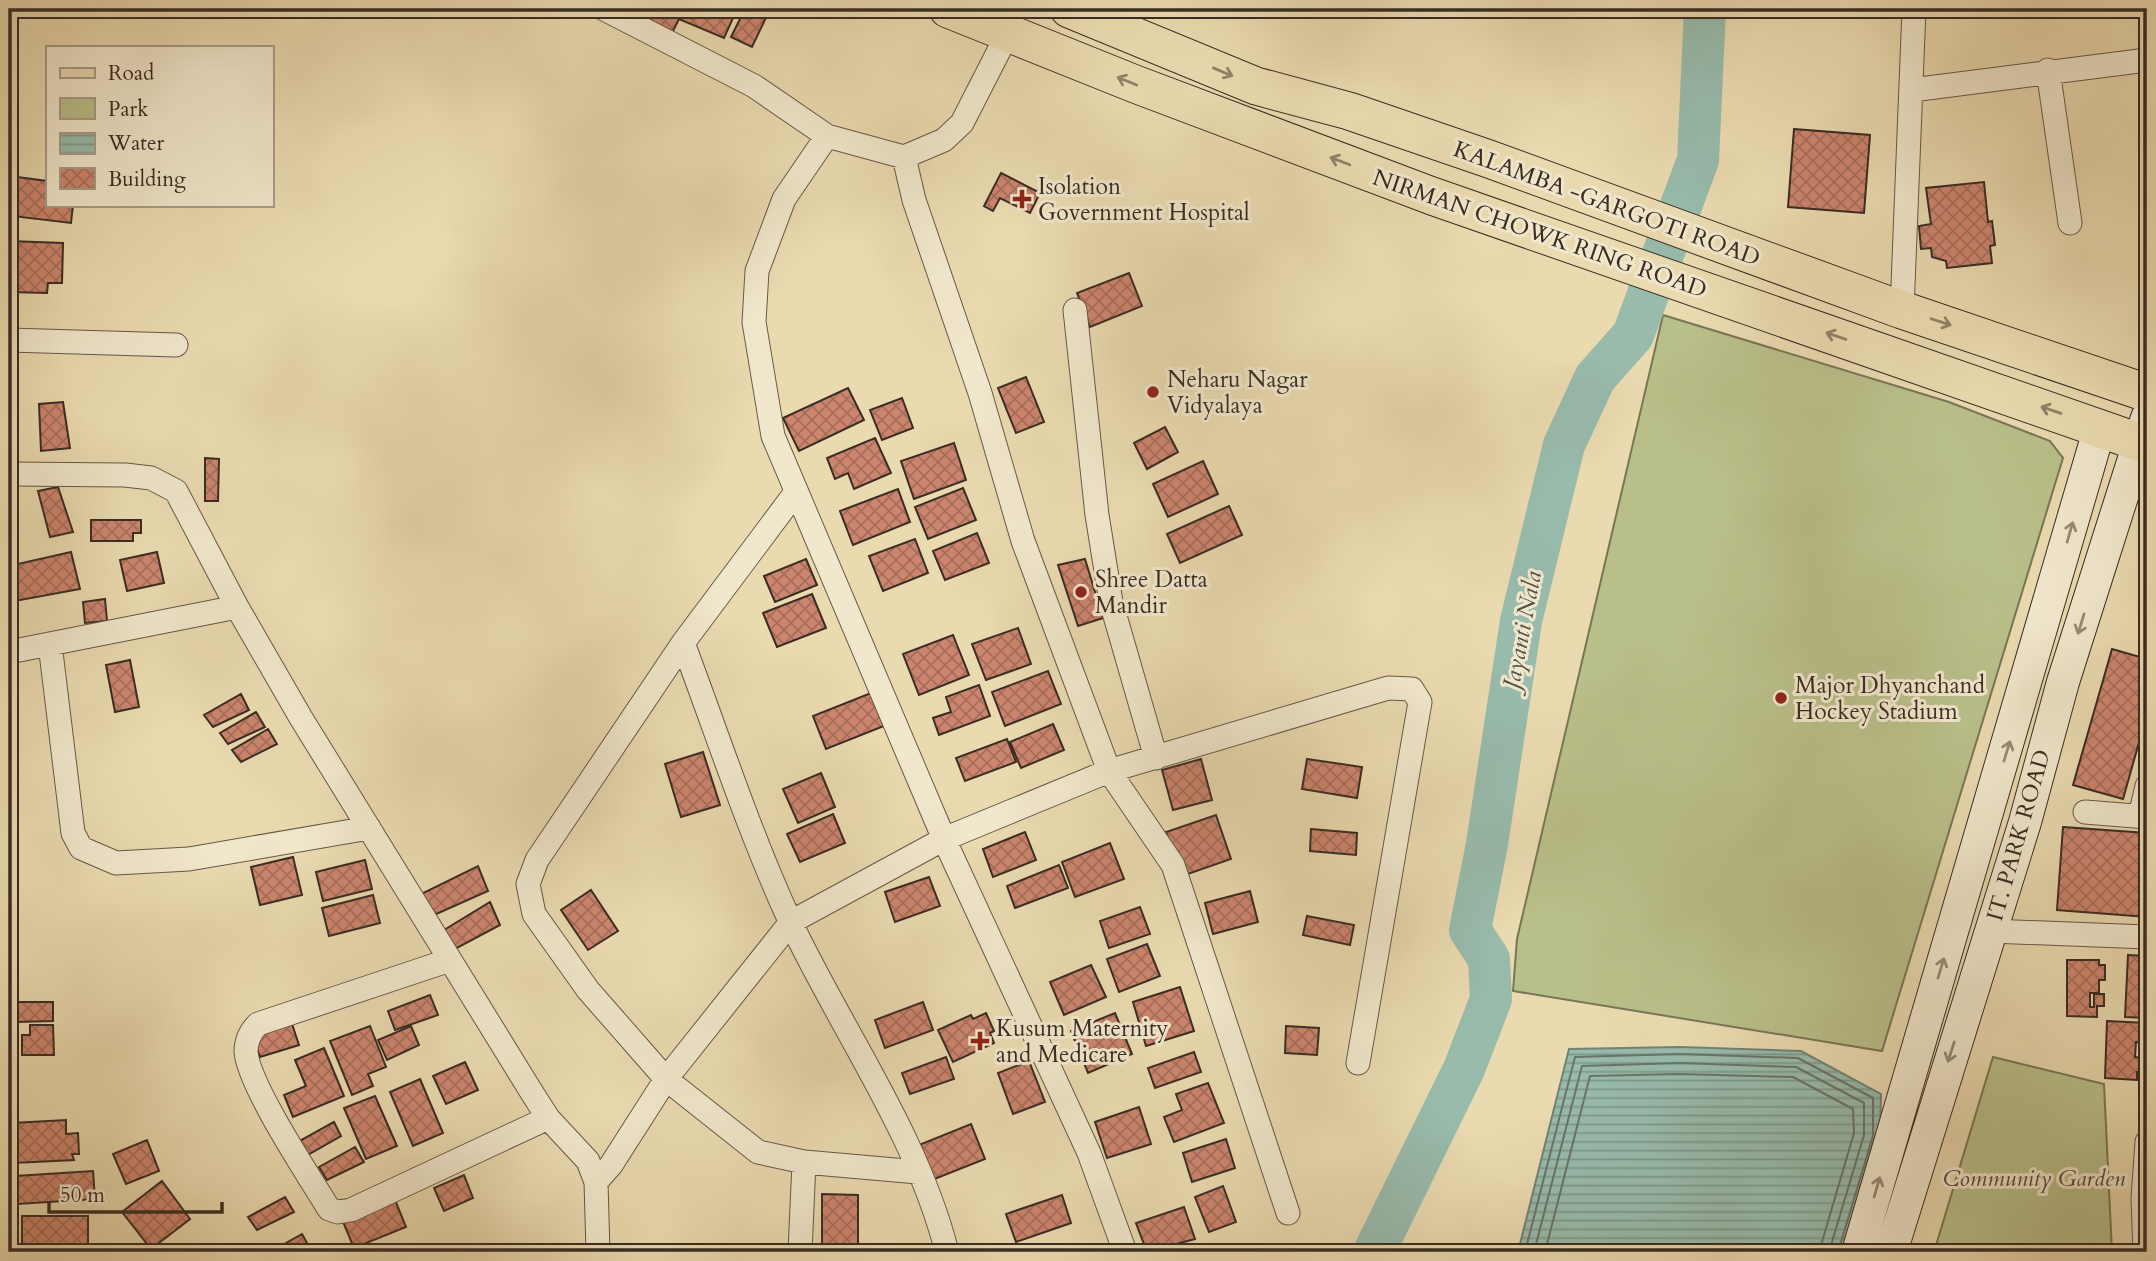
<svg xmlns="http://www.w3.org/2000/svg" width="2156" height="1261" font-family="Cardo,serif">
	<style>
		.park { fill: #b9bf8a; stroke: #797656; stroke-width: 2 }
		.water { fill: url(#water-rules); stroke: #728275; stroke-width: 2 }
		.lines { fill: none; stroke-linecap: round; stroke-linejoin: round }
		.shore { stroke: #687467; stroke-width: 2 }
		.river { stroke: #98bbac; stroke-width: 42 }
		.building { fill: url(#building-cross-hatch); stroke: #392c22; stroke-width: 2 }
		.street-casing { stroke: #655846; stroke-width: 25 }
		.secondary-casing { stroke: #392c22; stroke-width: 34 }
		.primary-casing { stroke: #392c22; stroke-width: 39 }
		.street { stroke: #f1e7cc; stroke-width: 23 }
		.secondary { stroke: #f1e7cc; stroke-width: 32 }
		.primary { stroke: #eadab0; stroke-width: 37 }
		.oneway { stroke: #928369 }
		.oneway2 { stroke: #958a77 }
		.poi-dot { fill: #8f2418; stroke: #f1e7cc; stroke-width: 2.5 }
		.labels { text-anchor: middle; stroke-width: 6; stroke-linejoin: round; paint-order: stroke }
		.poi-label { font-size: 23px; fill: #392c22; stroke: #f1e7cc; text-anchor: start }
		.street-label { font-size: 23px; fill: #392c22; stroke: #f1e7cc }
		.park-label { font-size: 23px; font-style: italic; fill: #534937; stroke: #f1e7cc }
		.water-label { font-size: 24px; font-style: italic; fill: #515044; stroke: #f1e7cc }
	</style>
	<defs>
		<pattern id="water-rules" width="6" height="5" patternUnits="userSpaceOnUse" patternTransform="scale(1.75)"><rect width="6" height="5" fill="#98bbac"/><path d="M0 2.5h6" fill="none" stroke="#7d988c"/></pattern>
		<pattern id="building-cross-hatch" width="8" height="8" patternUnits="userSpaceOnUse" patternTransform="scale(1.75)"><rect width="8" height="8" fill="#cc856e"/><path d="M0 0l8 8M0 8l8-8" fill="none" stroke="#a76d5a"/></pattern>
	</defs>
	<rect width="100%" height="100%" fill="#eadab0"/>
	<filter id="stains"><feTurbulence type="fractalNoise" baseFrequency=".00286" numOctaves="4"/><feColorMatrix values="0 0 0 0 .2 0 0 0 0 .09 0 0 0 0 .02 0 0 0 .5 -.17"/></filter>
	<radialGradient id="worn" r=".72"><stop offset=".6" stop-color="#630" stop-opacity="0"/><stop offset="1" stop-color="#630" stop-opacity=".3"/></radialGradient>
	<path class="park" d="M1663 315 1949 402 2050 441 2063 458 1882 1051 1513 991 1517 939Z
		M1993 1057 2104 1084 2112 1252H1934Z"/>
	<path class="water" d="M1680 1047 1801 1051 1881 1094 1880 1137 1844 1252H1518L1569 1049Z"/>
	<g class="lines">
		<path class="shore" d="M1525 1252 1575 1057 1680 1054 1798 1058 1873 1098V1136L1838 1252
			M1534 1252 1582 1066 1680 1063 1796 1067 1864 1103V1135L1829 1252
			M1545 1252 1590 1076 1680 1074 1793 1077 1853 1109 1854 1133 1819 1252"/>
		<path class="river" d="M1374 1252 1464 1069 1491 999 1489 959 1470 930 1487 844 1521 621 1564 445 1595 378 1633 335 1698 160 1705 9"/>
	</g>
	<path class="building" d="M653 9H737L724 38 679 19 672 33 647 22Z
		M745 9H770L752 47 731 37Z
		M1794 129 1870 135 1864 213 1788 207Z
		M1001 173 1040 193 1030 213 1000 198 993 211 984 206Z
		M17 177 47 181V205H73L71 223 12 216Z
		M1984 182 1988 222 1992 221 1995 245 1990 246 1992 263 1947 268 1946 261 1932 257 1931 248 1921 249 1919 226 1931 224 1926 188Z
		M9 241 63 243 62 283H48L47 293 9 292Z
		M1129 273 1142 306 1090 327 1077 293Z
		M1026 377 1044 422 1016 433 998 388Z
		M848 388 864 420 799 451 783 418Z
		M902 398 913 428 882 440 870 410Z
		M63 402 70 448 41 451 39 404Z
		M1165 427 1178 452 1147 469 1134 443Z
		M875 438 891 473 854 489 848 473 835 479 827 458Z
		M954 443 966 480 914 499 901 461Z
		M205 458 219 459 218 501H205Z
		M1203 461 1218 494 1168 517 1153 484Z
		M58 487 73 532 50 537 38 491Z
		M963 488 976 520 928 539 915 507Z
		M898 489 910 522 853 545 840 511Z
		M1229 506 1242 535 1180 563 1167 534Z
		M91 520H141V533H133V541H91Z
		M977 533 989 563 945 580 933 551Z
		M915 539 928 573 883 591 869 556Z
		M71 552 80 589 9 602V566Z
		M157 552 164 583 127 591 120 560Z
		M806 559 817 585 775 602 764 576Z
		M1085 559 1103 618 1078 626 1058 565Z
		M812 594 826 628 777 647 763 613Z
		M105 599 107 621 85 623 83 602Z
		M1018 628 1031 664 986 680 972 644Z
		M953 635 969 675 919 695 903 654Z
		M2112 649 2147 659V714L2123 799 2073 785Z
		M130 660 139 707 115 712 106 665Z
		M1048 671 1061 704 1005 726 992 692Z
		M979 685 990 716 939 735 933 718 951 712 946 697Z
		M871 693 884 726 826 749 813 716Z
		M241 694 249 710 213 727 204 715Z
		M256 712 265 727 228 744 220 733Z
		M1053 724 1064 750 1021 768 1010 742Z
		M268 729 277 744 241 762 232 750Z
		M1007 739 1016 762 965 781 956 758Z
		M703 752 720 805 681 817 665 764Z
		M1201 759 1212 800 1173 810 1162 770Z
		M1307 759 1362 767 1357 798 1302 789Z
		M821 773 835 807 798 823 783 789Z
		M833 814 845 843 800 862 787 834Z
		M1216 815 1231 859 1182 876 1166 832Z
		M2063 827 2147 833V917L2057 910Z
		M1311 829 1357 833 1356 855 1310 851Z
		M1025 832 1036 860 993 877 983 849Z
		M1110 843 1124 879 1075 897 1062 862Z
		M293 857 302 895 260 905 251 867Z
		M365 860 372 889 323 901 316 872Z
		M1059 865 1068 888 1015 908 1007 886Z
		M478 866 488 891 434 915 419 895Z
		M929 877 940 906 895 922 885 892Z
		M591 890 618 931 588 950 561 910Z
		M1250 891 1258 922 1213 934 1205 903Z
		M373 895 380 923 329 936 322 908Z
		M490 902 500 925 455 949 444 930Z
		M1140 907 1150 934 1109 948 1100 921Z
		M1307 916 1354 925 1350 945 1303 935Z
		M1147 944 1160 976 1119 992 1107 959Z
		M2128 955 2147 956V1018L2125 1017Z
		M2067 960H2099V965H2105V980H2099V993H2090V1007H2094V994H2104V1006H2097V1017L2067 1016Z
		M1091 965 1106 997 1064 1015 1050 982Z
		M1180 987 1194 1031 1146 1046 1133 1002Z
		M430 995 438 1015 395 1030 388 1011Z
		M16 1002H53V1021L16 1022Z
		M923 1002 933 1030 885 1048 875 1020Z
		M986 1013 994 1031 990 1033 994 1043 953 1062 938 1030 971 1015 973 1019Z
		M1115 1013 1132 1054 1088 1073 1071 1031Z
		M291 1021 299 1045 260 1057 252 1034Z
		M2107 1021 2147 1023V1043L2136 1042 2135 1057 2144 1058V1072H2137V1080L2105 1078Z
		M30 1025H53L54 1055H22V1035H30Z
		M370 1026 386 1067 368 1074 373 1086 352 1095 330 1041Z
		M411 1026 419 1045 387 1060 378 1040Z
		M1286 1026 1319 1028 1317 1055 1285 1053Z
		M324 1048 344 1096 293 1117 284 1095 306 1086 295 1060Z
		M1194 1052 1201 1072 1155 1088 1148 1068Z
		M946 1057 954 1079 910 1094 902 1073Z
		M1029 1061 1045 1102 1013 1114 998 1073Z
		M465 1062 478 1090 446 1104 433 1076Z
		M420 1079 443 1133 413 1146 390 1092Z
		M1208 1083 1224 1123 1174 1142 1164 1117 1182 1110 1176 1094Z
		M375 1096 397 1146 366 1159 344 1108Z
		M1139 1107 1151 1144 1107 1158 1095 1122Z
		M66 1120V1134L78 1133 79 1154H72L74 1160 14 1163 12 1123Z
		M334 1122 341 1136 306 1156 298 1142Z
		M971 1124 985 1159 932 1180 919 1145Z
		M1226 1139 1235 1168 1192 1182 1183 1153Z
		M147 1140 159 1171 126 1184 113 1154Z
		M355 1147 364 1162 327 1180 319 1167Z
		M93 1171 95 1199 18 1204 16 1176Z
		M464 1175 473 1198 444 1211 434 1188Z
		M162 1181 190 1219 151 1249 122 1212Z
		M1223 1186 1236 1222 1209 1232 1195 1197Z
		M822 1194 858 1195V1252H822Z
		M393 1195 406 1227 354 1248 341 1217Z
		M1062 1195 1071 1223 1016 1242 1006 1214Z
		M285 1197 294 1212 257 1230 248 1217Z
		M1184 1207 1195 1239 1147 1252 1136 1223Z
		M22 1216H88V1252H22Z
		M302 1234 312 1252H270Z"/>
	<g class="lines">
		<defs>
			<path id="street" d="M604 9 754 86 827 136 904 157 944 140 962 123 1008 33
				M2048 70 2070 223
				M1912 90 2147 60
				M827 136 784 199 757 271 754 322 773 436 944 839 1089 1153 1125 1252
				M904 157 914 200 980 393 1023 541 1109 771 1173 865 1288 1213
				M1075 310 1097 515 1111 602 1156 758
				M1902 310 1914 9
				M9 340 176 345
				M9 474 125 475 151 478 176 491 237 607 301 718 529 1088 548 1118 588 1161 596 1182 598 1252
				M796 492 683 643 537 860 528 884 534 914 588 990 666 1079 758 1152 804 1162 918 1172
				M683 643C718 736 749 832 790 921 842 1031 917 1134 947 1252
				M50 644 73 833 81 848 116 863 189 859 369 828
				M9 652 237 607
				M2085 812 2147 817
				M2140 816 2147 786
				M1990 931 2147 937
				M450 960 258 1024C250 1032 246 1040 246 1052 249 1086 309 1176 329 1209L338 1212 351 1210 548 1118
				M596 1182 611 1165 666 1079 791 922 944 839 1109 771 1388 688 1412 689 1420 702 1358 1063
				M800 1252 804 1162
				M2145 1252 2143 1198 2147 1142"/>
			<path id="secondary" d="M1858 1252 2100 427
				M1891 1252 2025 822 2063 682 2147 418"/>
			<path id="primary" d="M948 9 1135 84 1432 196 2147 445
				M1069 9 1256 86 1349 111 1489 159 1902 310 2147 393"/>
		</defs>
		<use href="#street" class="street-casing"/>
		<use href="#secondary" class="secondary-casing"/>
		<use href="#primary" class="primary-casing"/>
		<use href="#street" class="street"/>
		<use href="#secondary" class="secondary"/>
		<use href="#primary" class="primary"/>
	</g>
	<defs><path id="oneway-shaft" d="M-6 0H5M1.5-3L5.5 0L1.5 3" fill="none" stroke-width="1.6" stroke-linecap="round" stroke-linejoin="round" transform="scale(1.75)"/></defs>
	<g class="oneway">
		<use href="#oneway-shaft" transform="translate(1223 72) rotate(23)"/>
		<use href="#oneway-shaft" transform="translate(1127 81) rotate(-158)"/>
		<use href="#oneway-shaft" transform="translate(1340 161) rotate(-159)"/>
		<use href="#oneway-shaft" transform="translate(1941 322) rotate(18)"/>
		<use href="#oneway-shaft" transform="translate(1836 336) rotate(-161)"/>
		<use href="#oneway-shaft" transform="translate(2051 410) rotate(-161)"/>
	</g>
	<g class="oneway2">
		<use href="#oneway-shaft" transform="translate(2070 532) rotate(-74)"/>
		<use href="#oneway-shaft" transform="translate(2081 624) rotate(107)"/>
		<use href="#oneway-shaft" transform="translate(2007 751) rotate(-73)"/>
		<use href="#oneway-shaft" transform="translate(1941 968) rotate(-73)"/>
		<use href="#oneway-shaft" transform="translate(1951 1052) rotate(108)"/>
		<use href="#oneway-shaft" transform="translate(1877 1187) rotate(-74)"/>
	</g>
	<g class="poi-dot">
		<path d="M1018.5 188.5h7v7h7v7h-7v7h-7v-7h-7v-7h7z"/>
		<circle cx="1153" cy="392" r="7"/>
		<circle cx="1081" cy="592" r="7"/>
		<circle cx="1781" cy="698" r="7"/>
		<path d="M976.5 1030.5h7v7h7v7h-7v7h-7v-7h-7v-7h7z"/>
	</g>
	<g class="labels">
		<g class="poi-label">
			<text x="1038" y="194">Isolation<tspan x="1038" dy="26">Government Hospital</tspan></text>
			<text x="1167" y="387">Neharu Nagar<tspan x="1167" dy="26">Vidyalaya</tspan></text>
			<text x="1095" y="587">Shree Datta<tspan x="1095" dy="26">Mandir</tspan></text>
			<text x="1795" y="693">Major Dhyanchand<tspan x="1795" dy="26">Hockey Stadium</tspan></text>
			<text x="996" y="1036">Kusum Maternity<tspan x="996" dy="26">and Medicare</tspan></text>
		</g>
		<g class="street-label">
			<text transform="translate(1607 203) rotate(20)" y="8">KALAMBA -GARGOTI ROAD</text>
			<text transform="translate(1540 233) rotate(19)" y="8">NIRMAN CHOWK RING ROAD</text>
			<text transform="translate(2018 835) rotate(-74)" y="8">IT. PARK ROAD</text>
		</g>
		<g class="park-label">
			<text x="2034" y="1186">Community Garden</text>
		</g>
		<g class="water-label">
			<text transform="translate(1522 630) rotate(-79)" y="8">Jayanti Nala</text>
		</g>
	</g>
	<rect width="2156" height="1261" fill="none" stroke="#eadab0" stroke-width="35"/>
	<rect x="10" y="10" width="2135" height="1240" fill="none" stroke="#392c22" stroke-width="3.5"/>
	<rect x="18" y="18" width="2121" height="1226" fill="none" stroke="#392c22" stroke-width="2"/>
	<rect x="46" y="46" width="228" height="161" fill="#f1e7cc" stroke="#a79c88" stroke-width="2"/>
	<rect x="60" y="68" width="35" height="10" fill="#eadab0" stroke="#a79c88" stroke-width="2"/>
	<text x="108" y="80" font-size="21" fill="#392c22">Road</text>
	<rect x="60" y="98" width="35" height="21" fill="#b9bf8a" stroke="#a79c88" stroke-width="2"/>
	<text x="108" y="116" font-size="21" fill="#392c22">Park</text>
	<rect x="60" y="133" width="35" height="21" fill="url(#water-rules)" stroke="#a79c88" stroke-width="2"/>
	<text x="108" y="150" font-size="21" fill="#392c22">Water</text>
	<rect x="60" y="168" width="35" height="21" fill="url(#building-cross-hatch)" stroke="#a79c88" stroke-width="2"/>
	<text x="108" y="186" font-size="21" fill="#392c22">Building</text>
	<path d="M49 1202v10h173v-10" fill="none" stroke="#392c22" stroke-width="3.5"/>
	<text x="60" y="1202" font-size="21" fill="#392c22" stroke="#f1e7cc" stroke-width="5" paint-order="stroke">50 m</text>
	<rect width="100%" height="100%" filter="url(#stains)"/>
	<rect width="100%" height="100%" fill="url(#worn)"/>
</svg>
